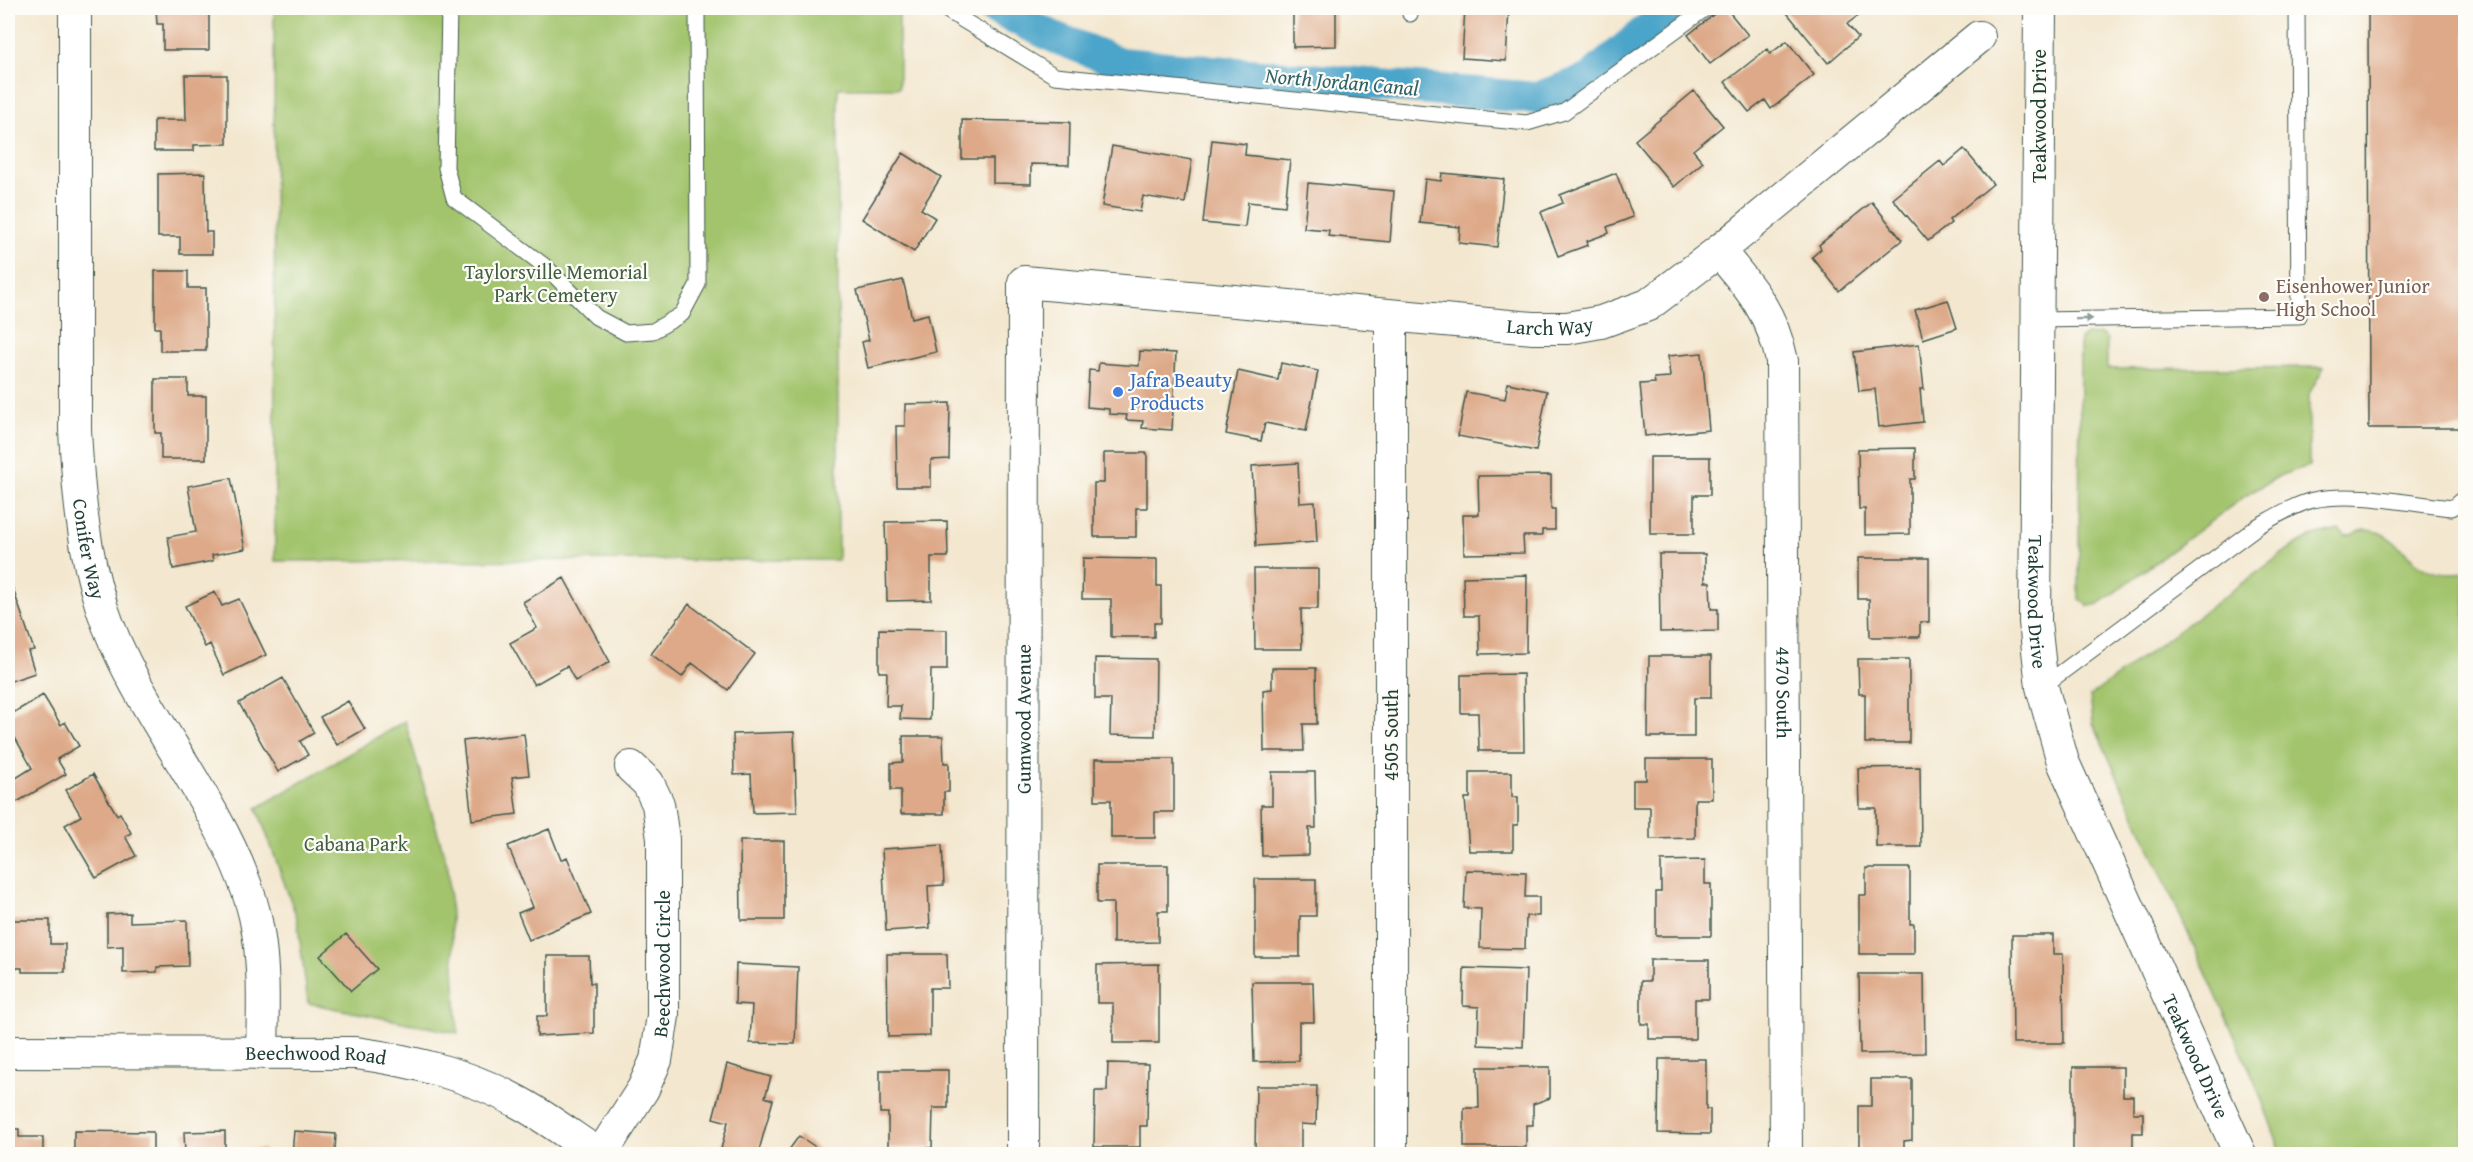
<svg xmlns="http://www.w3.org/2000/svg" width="2473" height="1162" font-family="'Gentium Book Plus',serif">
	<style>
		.green { fill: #a3c46d; stroke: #618050; stroke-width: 1.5 }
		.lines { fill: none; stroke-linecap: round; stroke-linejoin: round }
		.canal { stroke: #4ca4c9; stroke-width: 32 }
		.building { fill: #dda988 }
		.lane-casing { stroke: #3f564b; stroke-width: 17 }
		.street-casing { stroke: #3f564b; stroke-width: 34 }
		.lane { stroke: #fff; stroke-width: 15 }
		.street { stroke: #fff; stroke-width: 32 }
		.oneway { fill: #8f9e9a }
		.education-dot { fill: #8d6e63; stroke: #fdfcf7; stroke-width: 2 }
		.shop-dot { fill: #3f7fe0; stroke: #fdfcf7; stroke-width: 2 }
		.labels { text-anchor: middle; stroke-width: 4.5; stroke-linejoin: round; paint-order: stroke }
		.street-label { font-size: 20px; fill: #1f3d34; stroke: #fdfcf7 }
		.park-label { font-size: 20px; fill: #405f42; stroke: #fdfcf7 }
		.education-label { font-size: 20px; fill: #785e54; stroke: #fdfcf7; text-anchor: start }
		.shop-label { font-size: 20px; fill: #366cbe; stroke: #fdfcf7; text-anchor: start }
		.water-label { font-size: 21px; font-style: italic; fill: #2f6168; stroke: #fdfcf7 }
	</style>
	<rect width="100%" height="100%" fill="#fdfcf7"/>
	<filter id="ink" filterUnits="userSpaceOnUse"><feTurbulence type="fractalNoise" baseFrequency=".0167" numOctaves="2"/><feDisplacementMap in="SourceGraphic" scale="12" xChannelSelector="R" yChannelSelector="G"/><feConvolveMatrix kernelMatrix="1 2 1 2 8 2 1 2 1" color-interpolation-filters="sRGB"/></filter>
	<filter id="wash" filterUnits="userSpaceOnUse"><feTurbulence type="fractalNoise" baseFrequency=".008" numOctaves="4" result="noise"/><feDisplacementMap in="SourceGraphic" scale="24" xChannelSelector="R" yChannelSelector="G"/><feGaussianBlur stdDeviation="1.35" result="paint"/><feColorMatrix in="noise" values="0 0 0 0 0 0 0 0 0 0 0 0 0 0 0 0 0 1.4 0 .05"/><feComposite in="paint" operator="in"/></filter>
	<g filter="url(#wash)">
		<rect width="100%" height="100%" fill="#f3e7cf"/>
		<path class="green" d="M274 8H899V88H838V560L275 561Z
			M2101 334 2107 339V369L2324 367 2309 394V466L2281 475 2245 496 2099 604 2089 606 2079 600 2080 343V339L2087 335Z
			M2339 530 2346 536C2355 535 2358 529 2368 530 2407 534 2404 580 2465 572V1154H2282L2253 1077 2093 723 2090 696 2289 549 2313 536Z
			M405 721 448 868 458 1033 308 1003 297 918 257 808Z"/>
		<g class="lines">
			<path class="canal" d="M993 8 1056 38 1120 63 1536 98 1589 79 1672 8"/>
		</g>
		<g id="blocks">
			<path class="building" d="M156 8H209V50H163V24H157Z
				M1293 8H1336V46L1293 47Z
				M1465 8H1509L1506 61 1462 58Z
				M1722 8H1726L1748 35 1710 64 1688 35Z
				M1783 8H1868L1847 24 1858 37 1828 63Z
				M2368 8H2466V428H2369Z
				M1787 41 1814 75 1771 109 1765 100 1749 112 1725 82 1767 49 1770 54Z
				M185 75H227V144L194 145V151H154V120H186Z
				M1694 91 1723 126 1693 150 1703 162 1674 187 1635 140Z
				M962 120 1070 122 1069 165 1031 164V184L993 183V159H962Z
				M1212 140 1246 144 1245 155 1290 160 1285 206 1248 202 1245 227 1203 223Z
				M1112 146 1192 160 1185 203 1143 196 1140 212 1102 206Z
				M1964 149 1993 184 1949 220 1951 223 1928 241 1893 199 1940 161 1944 166Z
				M903 153 941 177 921 209 935 218 914 252 862 219Z
				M205 173 206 232H212V254H180V237H158V174Z
				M1442 173 1504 179 1497 247 1459 243 1460 227 1420 223 1425 179 1441 181Z
				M1616 173 1633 217 1607 227 1609 233 1587 241 1588 245 1558 256 1541 212 1563 203 1560 195Z
				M1308 183 1394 191 1390 242 1328 236 1329 230 1304 228Z
				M1872 202 1902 240 1839 291 1812 257 1821 249 1819 245Z
				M155 271H188V288H206V351H160V328H155Z
				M903 280 912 318 928 314 936 352 868 368 862 342 869 340 857 290Z
				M1948 300 1957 328 1923 339 1915 310Z
				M1919 344 1924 389H1920L1923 422 1879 427 1875 389 1859 391 1854 352Z
				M1140 351 1176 353 1172 430 1142 428 1143 421 1126 420 1127 415 1109 414V409L1087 407 1089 370 1098 371 1099 363 1139 366Z
				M1702 353 1709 430 1645 436 1640 384 1655 383 1654 378 1670 377 1668 356Z
				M1281 363 1318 371 1306 431 1265 423 1261 441 1226 434 1238 371 1278 380Z
				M155 379H188V396H206V459H161V433H155Z
				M1508 383 1547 391 1536 451 1458 436 1466 392 1505 399Z
				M950 403 949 459 931 460V487H897L896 426H905V404Z
				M1915 448V479H1910V534L1865 535V509H1859L1858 449Z
				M1104 453H1147V508H1136V537H1094V483H1104Z
				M1650 457H1710V495H1694V534H1650Z
				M1298 463 1300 503 1315 502 1317 542 1256 546 1252 466Z
				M1551 475V509H1555V530H1542V536H1523L1524 553 1464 554 1463 515H1479L1478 476Z
				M231 478 245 549 212 555 213 561 173 569 168 537 196 532 188 486Z
				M947 521 948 557H931V600L887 601 885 522Z
				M1659 554H1705V582H1710L1711 609H1718V631L1660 632Z
				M1083 558 1157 559V586H1161V623H1154V637H1111V599H1082Z
				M1858 558H1929V622H1920V637H1870L1869 599H1858Z
				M1254 569H1318V609H1301L1302 649H1255Z
				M1527 575 1526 653 1480 654 1479 616H1464L1463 577Z
				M564 578 610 662 575 681 567 666 534 685 510 643 537 628 523 602Z
				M12 586 34 650 28 651 35 673 8 682V587Z
				M215 592 222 606 239 599 266 655 224 675 210 644 205 647 185 606Z
				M689 604 755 654 728 690 692 663 682 677 651 654Z
				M879 629 947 630V670H931L930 720 900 719 901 706H886L887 672H879Z
				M1649 656H1711V698H1694V737H1648Z
				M1095 658 1156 659 1155 736 1110 735 1111 699H1095Z
				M1858 659H1909V743H1865V694H1859Z
				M1272 668H1316L1317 724H1303L1304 751H1264L1263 690 1272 689Z
				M1523 674 1524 751H1479L1478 713H1461V675Z
				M283 678 314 733 300 741 308 755 278 772 239 703Z
				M43 695 61 725 65 722 79 746 57 759 66 774 17 802 8 783 32 768 8 725V716Z
				M348 701 365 729 337 745 320 717Z
				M794 732 797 812 753 813 751 774 734 775 733 734Z
				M524 734 529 775 512 777 517 814 472 820 463 741Z
				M903 736H943L944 763H949V792H944V814H901V790H891V763L903 762Z
				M1095 759H1174V812H1155V838H1111V800H1095Z
				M1646 759H1712V799H1695V838L1650 839V807H1633V780H1646Z
				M1920 767 1921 847H1876V808H1859L1858 768Z
				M1272 772H1315L1316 828H1309V855L1262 856 1261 805H1272Z
				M1470 772H1512V797H1518V825H1513V851H1469L1465 798H1470Z
				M93 774 117 815 120 813 131 833 125 836 136 856 96 878 65 825 81 816 66 790Z
				M549 829 561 860 567 857 591 914 529 940 518 913 533 907 508 846Z
				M740 841H784V920H741Z
				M942 845 944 885 928 886 930 928 886 931 882 849Z
				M1705 860V884H1711V936H1656V892H1661V861Z
				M1097 865H1168V911H1158V942L1113 943V903H1097Z
				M1866 868H1910V924H1914V954H1859V895H1866Z
				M1466 870 1526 872 1525 897H1539V916H1526L1525 949 1480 948 1481 909 1464 908Z
				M1255 879H1316V916H1300V957H1255Z
				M130 913V922L187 920 188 966 157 967V972L123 973V946L107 947V914Z
				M8 920H50V944H65V972H22V968H8Z
				M346 934 377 969 351 991 320 956Z
				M2012 935H2053V954H2063L2064 1043H2013Z
				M887 954H947L948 988H930V1036L888 1037Z
				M547 956H589L590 983H594V1033L537 1036V1016H547Z
				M1650 960H1709V999H1695V1039H1649V1024H1641V981H1650Z
				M736 964 798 967 795 1044 750 1043 752 1005 735 1004Z
				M1159 964V1043H1113V1003H1097V965Z
				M1464 968 1526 970 1523 1047 1478 1045 1479 1007 1463 1006Z
				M1859 974H1924L1925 1053 1860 1054Z
				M1252 982H1313L1314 1022H1299V1061L1254 1062Z
				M1659 1059H1706V1109H1710V1134L1658 1133Z
				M1108 1063 1148 1064 1147 1126H1140V1147H1094L1095 1091H1107Z
				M727 1064 771 1077 765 1097 773 1100 758 1154H742L721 1149 728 1122 713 1118Z
				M1478 1067H1550V1098L1533 1104V1125H1526V1147H1464V1108H1479Z
				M2073 1067H2123V1096H2133V1113H2143V1133H2133V1153L2073 1152Z
				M880 1070H948V1108H933L932 1148H888V1113H880Z
				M1871 1079H1912V1140L1904 1141V1154H1859V1106H1871Z
				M1256 1086H1317L1316 1125 1301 1124V1154H1255Z
				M8 1129H19V1137H43V1154H8Z
				M74 1131 153 1132V1154H74Z
				M225 1131V1150L264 1149V1154H185L184 1132Z
				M294 1131 336 1134 335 1150 372 1152V1154H292Z
				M799 1136 826 1154H786Z"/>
		</g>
	</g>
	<g filter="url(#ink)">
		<use href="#blocks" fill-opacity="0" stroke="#3f564b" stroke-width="1.5"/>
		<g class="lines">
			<defs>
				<path id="lane" d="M449 8 446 168 454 198 546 267 596 317 626 333 653 331 682 314 698 284 697 8
					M943 8 1055 76 1527 123 1564 112 1706 8
					M1410 14 1411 8
					M2037 320 2299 316 2297 8
					M2042 687 2258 526C2276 516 2294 505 2313 500 2353 491 2411 504 2452 508L2466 496"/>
				<g id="street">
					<path id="s1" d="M75 8V429C78 490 83 550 102 608 137 715 229 809 255 916 265 961 263 1007 262 1052"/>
					<path id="s2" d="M2040 8 2035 622 2042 687 2063 762 2240 1154"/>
					<path id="s3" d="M1719 251C1750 288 1772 312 1782 361L1786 1154"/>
					<path d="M1391 316V1154"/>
					<path id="s4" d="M8 1052 356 1053C413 1061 467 1074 518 1102 546 1117 572 1137 598 1154"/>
					<path id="s5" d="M601 1154 643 1089 656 1060 663 1016V839L658 804 648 783 631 767"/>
					<path id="s6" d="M1023 1154 1024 282 1533 328H1567L1601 322 1648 305 1719 251 1979 37"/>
				</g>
			</defs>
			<use href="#lane" class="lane-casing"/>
			<use href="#street" class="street-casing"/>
			<use href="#lane" class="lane"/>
			<use href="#street" class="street"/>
		</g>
		<defs><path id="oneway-solid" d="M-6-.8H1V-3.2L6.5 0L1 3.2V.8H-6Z" transform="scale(1.5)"/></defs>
		<use class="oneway" href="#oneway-solid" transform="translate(2084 319) rotate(-1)"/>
	</g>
	<circle class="education-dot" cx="2264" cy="297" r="6"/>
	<circle class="shop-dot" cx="1118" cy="392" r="6"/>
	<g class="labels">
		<g class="street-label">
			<text transform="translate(2039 116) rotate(-90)" y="7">Teakwood Drive</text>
			<text dy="7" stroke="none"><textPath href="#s6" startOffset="1400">Larch Way</textPath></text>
			<text dy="7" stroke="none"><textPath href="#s1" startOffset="542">Conifer Way</textPath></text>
			<text dy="7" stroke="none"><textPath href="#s2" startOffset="594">Teakwood Drive</textPath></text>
			<text dy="7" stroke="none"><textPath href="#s3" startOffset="460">4470 South</textPath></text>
			<text dy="7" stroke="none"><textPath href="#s6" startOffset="435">Gumwood Avenue</textPath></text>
			<text transform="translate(1391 735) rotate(-90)" y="7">4505 South</text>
			<text dy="7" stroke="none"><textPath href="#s5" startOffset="206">Beechwood Circle</textPath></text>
			<text dy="7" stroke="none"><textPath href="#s4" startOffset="308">Beechwood Road</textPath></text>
			<text dy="7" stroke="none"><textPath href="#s2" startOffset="1080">Teakwood Drive</textPath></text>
		</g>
		<g class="park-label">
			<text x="556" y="279">Taylorsville Memorial<tspan x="556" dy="23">Park Cemetery</tspan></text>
			<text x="356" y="851">Cabana Park</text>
		</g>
		<g class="education-label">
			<text x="2276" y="293">Eisenhower Junior<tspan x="2276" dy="23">High School</tspan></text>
		</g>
		<g class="shop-label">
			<text x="1130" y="387">Jafra Beauty<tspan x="1130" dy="23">Products</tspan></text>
		</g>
		<g class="water-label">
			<text transform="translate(1342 82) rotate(5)" y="7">North Jordan Canal</text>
		</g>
	</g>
	<rect width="2473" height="1162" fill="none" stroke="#fdfcf7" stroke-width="30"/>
</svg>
